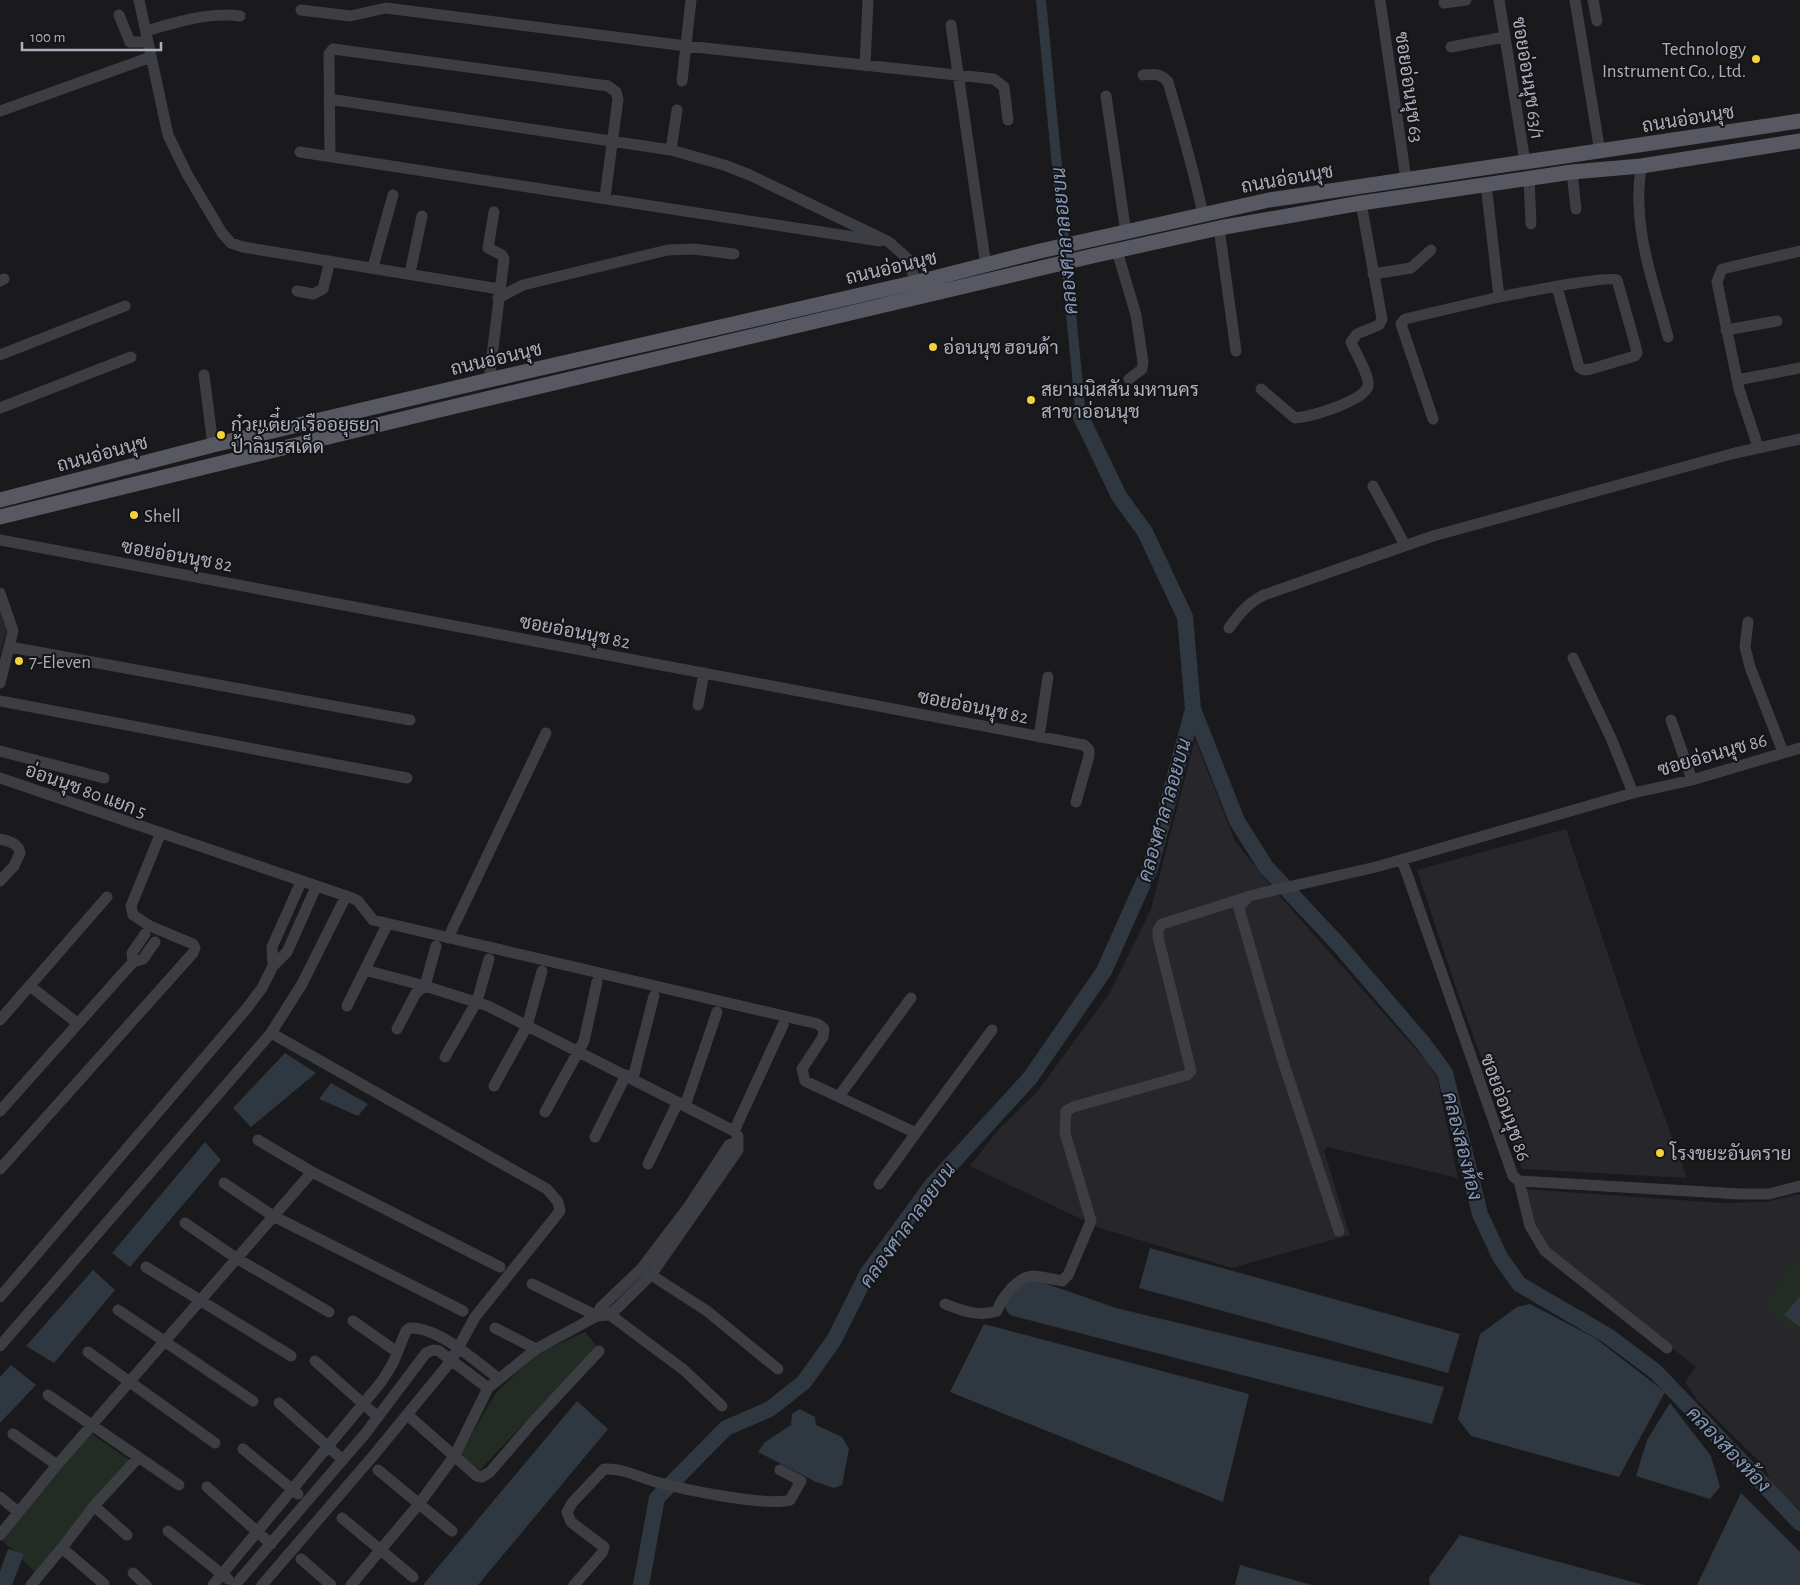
<svg xmlns="http://www.w3.org/2000/svg" width="1800" height="1585" font-family="'Alegreya Sans',Sarabun,sans-serif">
	<style>
		.built { fill: #27262a }
		.green { fill: #222b24 }
		.water { fill: #2f3741 }
		.lines { fill: none; stroke-linecap: round; stroke-linejoin: round }
		.canal { stroke: #2f3741; stroke-width: 10 }
		.river { stroke: #2f3741; stroke-width: 16 }
		.minor { stroke: #3d3d44; stroke-width: 11 }
		.major { stroke: #575861; stroke-width: 15 }
		.poi-dot { fill: #f5d239; stroke: #151518; stroke-width: 2 }
		.labels { text-anchor: middle; stroke-width: 4; stroke-linejoin: round; paint-order: stroke }
		.poi-label { font-size: 19px; fill: #acafbc; stroke: #151518; text-anchor: start }
		.street-label { font-size: 19px; fill: #acafbc; stroke: #151518 }
		.water-label { font-size: 20px; font-style: italic; fill: #8497b7; stroke: #151518 }
	</style>
	<rect width="100%" height="100%" fill="#1a1a1c"/>
	<path class="built" d="M0 608 8 624 0 654Z
		M1195 739 1235 841 1269 884 1427 1062 1437 1078 1458 1178 1327 1147 1324 1151 1350 1235 1232 1268 1100 1228 970 1166 998 1130 1037 1092 1109 994 1151 909Z
		M1566 829 1639 1047 1687 1178 1522 1169 1458 994 1417 870Z
		M1524 1189 1722 1203 1765 1202 1800 1194V1510L1771 1484 1765 1467 1698 1401 1685 1382 1696 1367 1549 1250 1537 1230Z"/>
	<path class="green" d="M1800 1253V1336L1761 1307Z
		M585 1332 597 1346 480 1470 460 1455 495 1394 536 1354Z
		M87 1431 134 1463 37 1574 0 1538Z"/>
	<path class="water" d="M285 1053 316 1073 251 1127 233 1108Z
		M331 1083 368 1104 358 1116 319 1099Z
		M205 1142 221 1160 130 1267 112 1253Z
		M1150 1248 1460 1334 1448 1373 1139 1288Z
		M93 1270 115 1290 54 1363 26 1346Z
		M1024 1276 1116 1308 1444 1387 1432 1424 1013 1316 1009 1314 1004 1306Z
		M1800 1296V1327L1784 1315Z
		M1530 1304 1595 1338 1665 1392 1619 1477 1471 1436 1458 1419 1480 1334 1517 1307Z
		M984 1324 1249 1394 1223 1502 950 1392Z
		M11 1365 36 1385 0 1423V1377Z
		M577 1401 608 1429 478 1585H423Z
		M1670 1403 1711 1456 1720 1487 1710 1499 1636 1476 1647 1440Z
		M800 1409 815 1417 816 1425 842 1437 849 1449 842 1485 834 1488 816 1482 758 1452 765 1442 791 1425 792 1414Z
		M1741 1493 1800 1552V1585H1697Z
		M1460 1535 1644 1585H1430L1429 1578Z
		M8 1549 24 1554 12 1585H0V1571Z
		M1240 1565 1312 1585H1235Z"/>
	<g class="lines">
		<path class="canal" d="M1041 0 1081 417"/>
		<path class="river" d="M1193 709 1237 821 1266 867 1339 945 1423 1043 1445 1073 1480 1214 1500 1257 1519 1284 1608 1336 1656 1372 1800 1523
			M641 1585 657 1498 726 1428 770 1409 804 1382 834 1340 867 1274 932 1185 1030 1078 1104 971 1150 868 1193 709 1185 617 1145 532 1119 496 1081 417"/>
		<path class="minor" d="M139 0 168 135 187 174 222 233 231 243 243 247 499 289
			M1380 0 1406 179
			M1499 0 1525 162
			M1575 0 1600 152
			M1593 0 1597 21
			M1444 3 1466 0
			M301 10 350 16 386 8 686 46 994 79 1004 87 1008 120
			M119 15 130 42H147
			M951 25 986 266
			M146 31C178 22 207 12 240 16
			M1451 47 1505 37
			M865 66 868 0
			M1143 75C1154 74 1161 73 1168 82 1181 126 1194 170 1203 215
			M682 81 691 0
			M1106 96 1126 233
			M329 99 671 150 724 165 750 175 889 242 907 258 916 282
			M0 111 151 57
			M671 150 677 110
			M300 152 880 241
			M330 155 329 54 333 49 608 86 616 92 618 99 605 197
			M1641 166C1640 178 1638 191 1639 204 1640 249 1657 295 1668 337
			M1572 172 1576 209
			M1529 178 1531 224
			M1219 228 1236 351
			M1117 251 1136 315 1143 362 1142 369 1129 379
			M373 267 393 195
			M410 273 422 216
			M1373 274 1411 268 1431 250
			M0 281 4 279
			M297 291 313 294 323 289 330 261
			M1499 297C1516 294 1608 275 1617 280L1635 344 1637 353 1635 356 1591 369 1584 370 1579 367 1557 287
			M498 298 523 285 668 250 694 249 734 254
			M1726 330 1777 321
			M0 355 125 306
			M204 375 213 445
			M489 380 504 259 502 255 488 248 494 212
			M1737 380 1800 368
			M1261 389 1295 418C1310 417 1365 401 1368 386 1370 376 1355 352 1351 342L1357 334 1379 325 1382 319 1361 203
			M0 408 131 357
			M1433 419 1401 324 1405 319 1499 297 1486 184
			M1758 447 1739 389 1717 282 1722 269 1800 251
			M1373 486 1405 545
			M0 540 1084 745 1089 750V756L1076 802
			M0 593 13 631 0 683
			M1748 622 1745 647 1750 667 1783 752
			M1229 628C1239 614 1248 603 1264 595L1433 536 1735 453 1800 439
			M10 647 410 720
			M1573 658 1611 738 1633 793
			M0 701 407 778
			M698 705 704 673
			M1671 720 1692 780
			M1039 737 1048 677
			M0 751 104 778
			M0 778 352 898 358 901 373 920 818 1024 824 1029 823 1037 802 1069 805 1081 916 1133 879 1184
			M0 839C8 841 19 843 20 853L14 866 0 881
			M1402 860 1513 1176 1519 1181 1740 1194H1769L1800 1186
			M448 938 546 733
			M133 962 132 953 145 934
			M273 966 272 947 301 882
			M30 986 77 1023
			M347 1006 385 929
			M0 1020 107 897
			M397 1029 416 993 425 986 436 946
			M445 1057 477 1001 489 959
			M633 1078 654 996
			M494 1086 527 1026 542 971
			M839 1096 911 998
			M685 1106 717 1012
			M0 1111 133 962 143 959 155 942
			M545 1112 584 1041 597 982
			M734 1131 783 1025
			M916 1133 992 1030
			M595 1137 626 1075
			M258 1140 312 1172
			M648 1164 678 1102
			M0 1169 193 953 195 948 193 944 150 926 133 915 131 906 160 835
			M1519 1181 1530 1226 1545 1251 1667 1348
			M224 1183 273 1216 463 1311
			M185 1223 236 1258 329 1312
			M1339 1231 1281 1055 1240 912 1239 907 1249 896 1376 867 1633 793 1692 780 1800 748
			M146 1267 291 1356
			M645 1271 707 1311 778 1369
			M532 1284 597 1316
			M0 1297 247 1008 262 988 273 966 287 952 316 887
			M945 1304C962 1311 980 1317 997 1311 1002 1297 1018 1276 1034 1276 1043 1277 1053 1279 1062 1281L1068 1275 1091 1221 1065 1133 1066 1111 1073 1107 1187 1075 1191 1071 1158 937V930L1162 924 1248 897
			M118 1310 253 1401
			M605 1311 684 1370 722 1406
			M597 1316 600 1308 641 1269 689 1206 729 1145 737 1142
			M353 1321 397 1352
			M495 1328 536 1349
			M0 1346 271 1033
			M88 1352 215 1443
			M315 1361 378 1417
			M48 1395 179 1485
			M279 1403 343 1460
			M411 1418 477 1476 482 1477 490 1472 532 1423 599 1351
			M13 1434 57 1465
			M243 1449 298 1494
			M378 1470 452 1531
			M207 1487 271 1544
			M0 1497 17 1511
			M94 1506 127 1535
			M342 1518 413 1577
			M168 1531 228 1579
			M0 1535 57 1465 312 1172 500 1267
			M62 1548 104 1584
			M301 1559 331 1585
			M133 1573 146 1585
			M31 1585 62 1548 94 1506 138 1458
			M213 1585 382 1381 393 1363 406 1331 410 1328C439 1327 475 1361 498 1378
			M235 1585 365 1434 426 1353 433 1350 439 1351 488 1388
			M262 1585 373 1456 451 1361 475 1317 560 1211 558 1202 547 1189 271 1033 302 984 346 896
			M351 1585 419 1504 455 1455 488 1388 536 1349 597 1316 610 1315 651 1275 738 1150V1136L734 1131 488 1006 425 986 365 970
			M574 1585 602 1553 604 1547 571 1522 567 1512 572 1503 604 1469C623 1468 638 1477 656 1482 682 1489 767 1507 790 1500L801 1481 780 1470"/>
		<path class="major" d="M0 500 213 445 489 380 930 279 1040 251 1269 200 1800 121
			M0 517 435 411 1092 256 1219 228 1361 203 1572 172 1641 166 1800 141"/>
	</g>
	<g class="poi-dot">
		<circle cx="1756" cy="59" r="5"/>
		<circle cx="933" cy="347" r="5"/>
		<circle cx="1031" cy="400" r="5"/>
		<circle cx="221" cy="435" r="5"/>
		<circle cx="134" cy="515" r="5"/>
		<circle cx="19" cy="661" r="5"/>
		<circle cx="1660" cy="1153" r="5"/>
	</g>
	<g class="labels">
		<g class="poi-label">
			<text x="1746" y="55" text-anchor="end">Technology<tspan x="1746" dy="22">Instrument Co., Ltd.</tspan></text>
			<text x="943" y="354">อ่อนนุช ฮอนด้า</text>
			<text x="1041" y="396">สยามนิสสัน มหานคร<tspan x="1041" dy="22">สาขาอ่อนนุช</tspan></text>
			<text x="231" y="431">ก๋วยเตี๋ยวเรืออยุธยา<tspan x="231" dy="22">ป้าลิ้มรสเด็ด</tspan></text>
			<text x="144" y="522">Shell</text>
			<text x="29" y="668">7-Eleven</text>
			<text x="1670" y="1160">โรงขยะอันตราย</text>
		</g>
		<g class="street-label">
			<text transform="translate(1529 78) rotate(81)" y="7">ซอยอ่อนนุช 63/1</text>
			<text transform="translate(1410 87) rotate(82)" y="7">ซอยอ่อนนุช 63</text>
			<text transform="translate(1688 118) rotate(-9)" y="7">ถนนอ่อนนุช</text>
			<text transform="translate(1287 178) rotate(-10)" y="7">ถนนอ่อนนุช</text>
			<text transform="translate(891 267) rotate(-13)" y="7">ถนนอ่อนนุช</text>
			<text transform="translate(496 358) rotate(-13)" y="7">ถนนอ่อนนุช</text>
			<text transform="translate(102 453) rotate(-15)" y="7">ถนนอ่อนนุช</text>
			<text transform="translate(177 555) rotate(10)" y="7">ซอยอ่อนนุช 82</text>
			<text transform="translate(575 631) rotate(11)" y="7">ซอยอ่อนนุช 82</text>
			<text transform="translate(973 706) rotate(11)" y="7">ซอยอ่อนนุช 82</text>
			<text transform="translate(1712 754) rotate(-16)" y="7">ซอยอ่อนนุช 86</text>
			<text transform="translate(86 790) rotate(20)" y="7">อ่อนนุช 80 แยก 5</text>
			<text transform="translate(1506 1107) rotate(70)" y="7">ซอยอ่อนนุช 86</text>
		</g>
		<g class="water-label">
			<text transform="translate(1064 241) rotate(-95)" y="7">คลองศาลาลอยบน</text>
			<text transform="translate(1164 810) rotate(-74)" y="7">คลองศาลาลอยบน</text>
			<text transform="translate(1463 1146) rotate(76)" y="7">คลองสองห้อง</text>
			<text transform="translate(907 1225) rotate(-54)" y="7">คลองศาลาลอยบน</text>
			<text transform="translate(1729 1449) rotate(46)" y="7">คลองสองห้อง</text>
		</g>
	</g>
	<path d="M22 42v8h139v-8" fill="none" stroke="#acafbc" stroke-width="2.5"/>
	<text x="30" y="42" font-size="15" fill="#acafbc" stroke="#151518" stroke-width="4" paint-order="stroke">100 m</text>
</svg>
